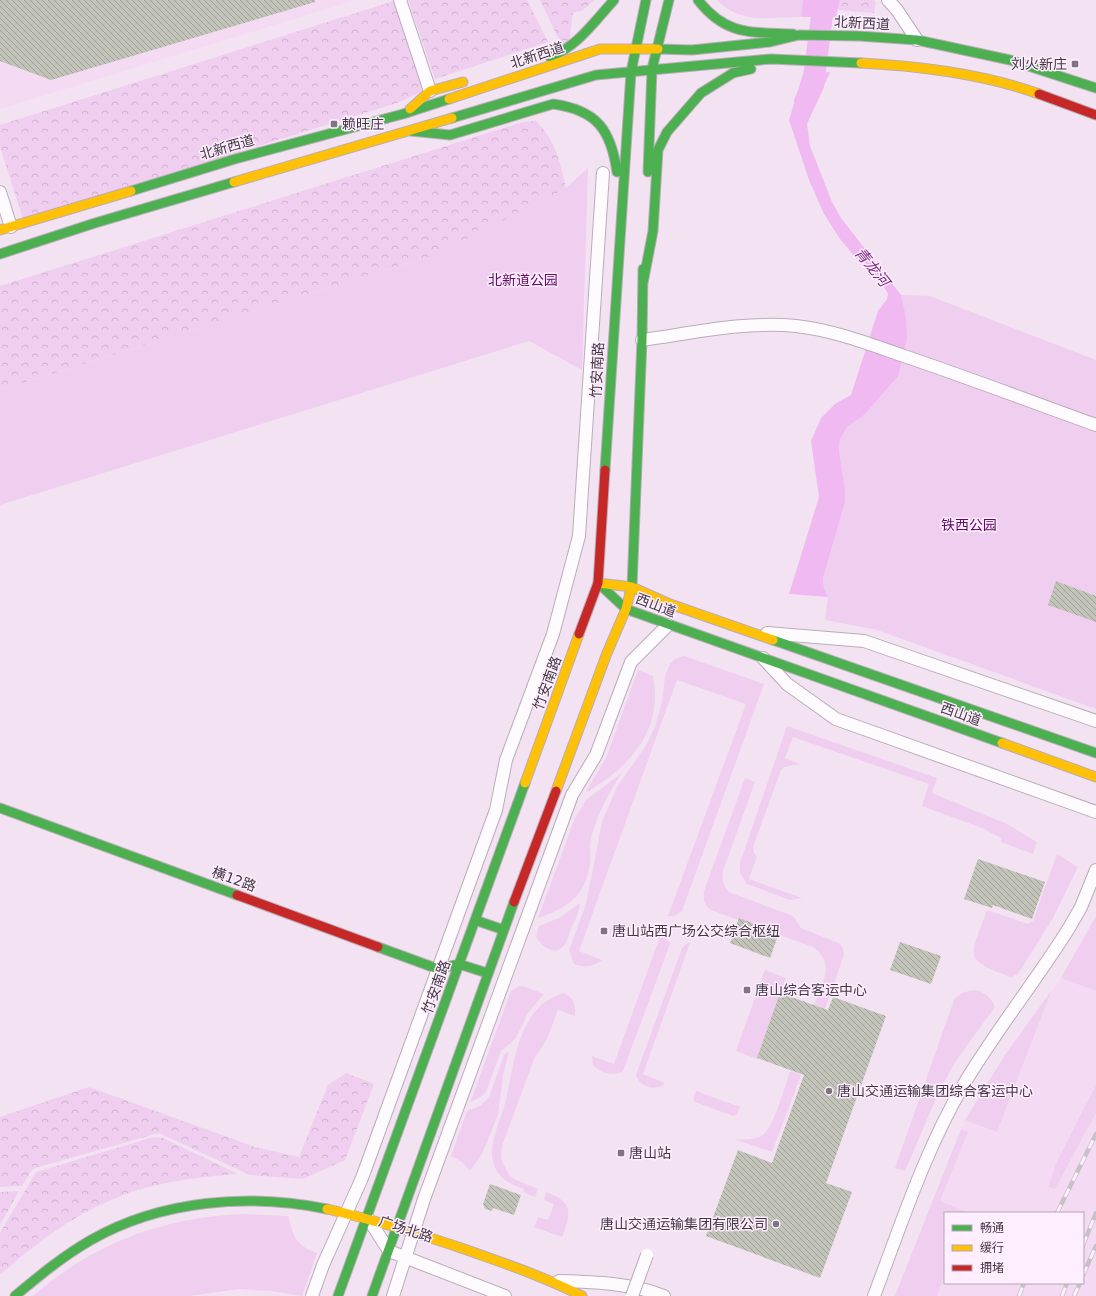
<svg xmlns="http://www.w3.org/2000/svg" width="1096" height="1296" font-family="'DejaVu Sans','Noto Sans SC',sans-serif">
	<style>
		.built { fill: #f4daf3; fill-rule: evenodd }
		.green { fill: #f0ceef }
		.forest { fill: url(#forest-crowns) }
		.water { fill: #f1b9f1 }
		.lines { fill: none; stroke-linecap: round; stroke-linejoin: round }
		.river { stroke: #f1b9f1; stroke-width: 22 }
		.building { fill: url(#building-back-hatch) }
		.street-casing { stroke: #b9adb8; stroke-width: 14 }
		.fast-casing { stroke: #b9adb8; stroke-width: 11 }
		.slow-casing { stroke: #b9adb8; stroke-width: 11 }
		.jam-casing { stroke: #b9adb8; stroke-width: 11 }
		.street { stroke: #fdfbfd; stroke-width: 12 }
		.fast { stroke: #4caf50; stroke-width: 9 }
		.slow { stroke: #ffc107; stroke-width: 9 }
		.jam { stroke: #c62828; stroke-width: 9 }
		.rail-casing { stroke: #c6c3c6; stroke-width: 4.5 }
		.rail { stroke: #fef; stroke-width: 3; stroke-dasharray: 9; stroke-linecap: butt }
		.street-bridge-casing { stroke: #b9adb8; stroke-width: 14; stroke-linecap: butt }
		.street-bridge { stroke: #fdfbfd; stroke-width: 12 }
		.poi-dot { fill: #807480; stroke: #fef; stroke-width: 1.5 }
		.labels { text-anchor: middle; stroke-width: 3; stroke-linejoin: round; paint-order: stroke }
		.street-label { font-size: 14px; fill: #423842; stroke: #fef }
		.poi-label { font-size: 14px; fill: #423842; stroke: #fef; text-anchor: start }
		.park-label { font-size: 14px; fill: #620866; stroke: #fef }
		.water-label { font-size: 15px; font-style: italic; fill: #7f2b81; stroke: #fef }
	</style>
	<defs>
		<pattern id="forest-crowns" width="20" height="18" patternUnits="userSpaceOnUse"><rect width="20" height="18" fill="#f0ceef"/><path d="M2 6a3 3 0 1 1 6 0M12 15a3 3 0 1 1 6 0" fill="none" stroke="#cfb2ce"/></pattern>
		<pattern id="building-back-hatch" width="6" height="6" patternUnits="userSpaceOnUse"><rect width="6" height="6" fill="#c3c4b9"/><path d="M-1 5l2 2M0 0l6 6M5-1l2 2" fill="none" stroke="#a0a098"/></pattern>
	</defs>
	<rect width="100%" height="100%" fill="#f3e3f2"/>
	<path class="built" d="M0 0H356L0 109Z
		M1061 978 1096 991V1085L1057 1161 1048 1186 1055 1189 1096 1113V1296H895L965 1120 1005 1055ZM945 1213H1083V1283H945Z"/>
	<path class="green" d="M717 0H803L801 17C769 17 741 25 717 0Z
		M588 168 582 370 529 341 0 505V390L425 258 566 188Z
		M901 295 930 296 1096 360V709L877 630 825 620 828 597 824 588 823 580 845 502V490L839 450 840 439 847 427 864 415 907 339Z
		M684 656 764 684 682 911 674 916H668L746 704 677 680 579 951 602 960C593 967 586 968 574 964L569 950 586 904 602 822 617 787 645 747 655 727 662 702 665 676 670 664 675 659Z
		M638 670 653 676C664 730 629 768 585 793L606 758Z
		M787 726 937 778 932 793 1007 824 1037 842 1033 854 1001 842V838L982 828 922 806 929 784 793 737 785 758 800 764 784 767 781 770 753 847 754 853 757 857 749 879 802 898 790 900 747 884 740 873V863Z
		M622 773C608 794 597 814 591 839 589 847 591 855 590 864 585 897 567 908 538 918L575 818 587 799Z
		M745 778 755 782 723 871C722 880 723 885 729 892L793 916 801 928 839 943 843 948 844 955 825 1009 814 1005C822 984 836 963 813 947L711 910C704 905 703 900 704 891Z
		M1057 854 1078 867 1053 918 1018 974 1011 977C960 959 971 956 987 910L1028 924 1033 921Z
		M580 903C579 912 575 921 571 929 569 934 567 942 564 946 555 957 541 946 536 937L539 926 559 918Z
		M1096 916V991L1061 978Z
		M661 934 666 938 670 944 623 1071C613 1077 601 1073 593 1065L592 1056 614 1064Z
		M687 943H690L643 1074 665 1083C657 1092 639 1087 636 1075L682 948Z
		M765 970 786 978 757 1059 736 1051Z
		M519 986H523L544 994 528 1013 516 1038 501 1051 486 1092 482 1096 470 1103 511 991Z
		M977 990C986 994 991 997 995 1007L955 1062 938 1094 905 1171 895 1168 954 1000C961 992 967 991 977 990Z
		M1051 991 997 1132 965 1120 1005 1055Z
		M564 993C574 998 576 1005 575 1016L558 1010 547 1039 534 1059 502 1146 501 1155 502 1162 510 1176 516 1180 538 1189 535 1197 523 1192 524 1189C511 1185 499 1179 494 1165 487 1144 500 1123 505 1103 513 1072 514 1040 534 1013 541 1003 552 997 564 993Z
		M509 1051 503 1076 498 1115 482 1154 470 1171 462 1162 451 1156 467 1111 480 1106 489 1097 504 1055Z
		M790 1071 801 1075 772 1152 734 1139C744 1139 756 1141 764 1134 773 1127 786 1084 790 1071Z
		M1096 1085V1113L1055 1189 1048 1187 1057 1161Z
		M696 1091 740 1107 737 1114 733 1116 695 1102 693 1098Z
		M961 1129 968 1132 940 1201 969 1213H945V1274L937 1296H895Z
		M546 1192C574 1202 571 1213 562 1237L534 1227 538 1217 548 1220 554 1204 544 1200Z
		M242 1214 288 1216C294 1237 295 1245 317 1253L302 1296 271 1291 239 1289 189 1296H33C95 1243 160 1218 242 1214Z"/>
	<path class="forest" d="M408 0H527L548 42 435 79Z
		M540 0H594L582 11 573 12 569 44 562 46Z
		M840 0H874L876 2 874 13 838 10Z
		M394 1 423 87 421 92 397 103 23 219 0 147V125Z
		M536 121C556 141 560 162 566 188L451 247 425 258 0 390V286L523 122Z
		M346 1073 374 1084 345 1160 303 1179 250 1175 159 1133 35 1168 31 1171 22 1186 0 1187V1117L89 1087 255 1147 299 1157 328 1085Z
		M154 1137 163 1138 238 1174C198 1177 153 1182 116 1198 73 1215 35 1244 0 1275V1233L36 1172Z
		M19 1191 0 1225V1192Z"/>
	<path class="water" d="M803 0H840L836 17H801Z
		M830 72 807 124 810 146 832 202 841 218 901 295 906 318 907 339 898 376 864 415 847 427 840 439 839 450 845 490V502L823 579 824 588 828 597 789 594 819 497 811 441 821 418 835 404 851 395 878 311 887 299 888 294 883 285 861 264 840 239 824 214 809 180 789 120 803 74Z"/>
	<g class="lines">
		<path class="river" d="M805 102 813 85 824 0"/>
	</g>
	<path class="building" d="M0 0H315V2L51 80 0 61Z
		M1056 581 1096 596V622L1048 605Z
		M978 859 1045 882 1032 919 993 905 992 908 964 899Z
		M739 918 779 933 770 958 730 943Z
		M900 942 941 956 931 984 890 970Z
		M780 993 828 1010 833 997 886 1016 826 1183 852 1192 820 1278 706 1236 738 1150 772 1163 804 1075 757 1058Z
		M490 1184 521 1195 514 1215 493 1208 492 1211 485 1209 483 1204Z"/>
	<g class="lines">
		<defs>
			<path id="street" d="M400 0 430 91
				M888 0 897 10 917 40
				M0 192 11 227
				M642 340C693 333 745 321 796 326 833 330 869 344 904 356 969 378 1032 402 1096 425
				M767 633 864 641 1096 721
				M763 658 787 684 836 719 1096 812
				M368 1218 389 1251 505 1296
				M559 1281C596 1282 630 1283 664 1296
				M312 1296 323 1265 362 1178 496 810 506 760 553 634 579 536 603 173
				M393 1296 424 1199 572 795 596 755 631 662 668 625
				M874 1296C901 1225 925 1150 964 1084 996 1030 1036 981 1069 928L1081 907 1096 870"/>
			<path id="fast" d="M698 0C726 36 751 32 793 34
				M658 49 692 50 770 42 799 35 859 36 917 40 1010 60 1096 88
				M550 57C578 46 594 22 614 0
				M452 118 596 75 771 59 861 63
				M411 131 450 135 553 104C597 110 611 130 617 172
				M648 172 652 69 669 0
				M131 191 235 159 403 114 449 99
				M0 254 95 223 234 182
				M643 283 653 231 658 150 667 132 701 93 733 73 751 69
				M605 470 631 72 646 0
				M598 583 626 609 1002 743
				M630 593 632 587 642 340 643 269
				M773 640 1096 753
				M0 808 237 895
				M475 920 504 930
				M378 947 438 969 459 964 487 973
				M15 1296C39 1276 63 1256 91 1240 161 1200 249 1193 327 1209
				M338 1296 525 783
				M372 1296 514 902"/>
			<path id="slow" d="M861 63C919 66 984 74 1039 94
				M449 99 600 49H658
				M410 109 430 91 463 82
				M234 182 452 118
				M0 230 131 191
				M598 583 632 587 670 604 773 640
				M1002 743 1096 777
				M525 783 579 634
				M556 791 607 653 626 609 630 593
				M327 1209C375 1220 420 1234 467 1250 506 1264 545 1277 582 1296"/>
			<path id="jam" d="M1039 94 1096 115
				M579 634 598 583 605 470
				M237 895 378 947
				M514 902 556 791"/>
		</defs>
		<use href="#street" class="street-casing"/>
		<use href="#fast" class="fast-casing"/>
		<use href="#slow" class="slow-casing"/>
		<use href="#jam" class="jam-casing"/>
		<use href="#street" class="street"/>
		<use href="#fast" class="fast"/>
		<use href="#slow" class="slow"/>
		<use href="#jam" class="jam"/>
		<defs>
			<path id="rail" d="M1057 1213 1096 1134
				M1083 1245 1096 1213
				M1083 1275 1096 1246
				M1019 1296 1024 1283
				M1062 1296 1067 1283
				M1074 1296 1080 1283"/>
		</defs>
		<use href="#rail" class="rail-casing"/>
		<use href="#rail" class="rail"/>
		<defs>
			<path id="street-bridge" d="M632 1296 647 1255"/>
		</defs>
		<use href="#street-bridge" class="street-bridge-casing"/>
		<use href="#street-bridge" class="street-bridge"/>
	</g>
	<g class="poi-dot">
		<rect x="1071" y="60" width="8" height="8" rx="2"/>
		<rect x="330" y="120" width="8" height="8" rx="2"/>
		<rect x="600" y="927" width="8" height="8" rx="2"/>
		<rect x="743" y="986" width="8" height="8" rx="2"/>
		<circle cx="829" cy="1091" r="4"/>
		<rect x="617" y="1149" width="8" height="8" rx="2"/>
		<circle cx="776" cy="1224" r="4"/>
	</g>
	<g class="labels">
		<g class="street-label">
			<text transform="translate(862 23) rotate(3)" y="5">北新西道</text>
			<text transform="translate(537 55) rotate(-18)" y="5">北新西道</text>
			<text transform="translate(227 147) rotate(-16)" y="5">北新西道</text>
			<text transform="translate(597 370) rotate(-87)" y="5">竹安南路</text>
			<text transform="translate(656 605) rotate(21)" y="5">西山道</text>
			<text transform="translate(547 683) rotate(-70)" y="5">竹安南路</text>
			<text transform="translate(961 714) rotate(20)" y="5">西山道</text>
			<text transform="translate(234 879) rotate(20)" y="5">横12路</text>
			<text transform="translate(436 987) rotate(-70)" y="5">竹安南路</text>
			<text transform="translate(406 1229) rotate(18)" y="5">广场北路</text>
		</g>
		<g class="poi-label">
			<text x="1067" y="69" text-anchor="end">刘火新庄</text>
			<text x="342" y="129">赖旺庄</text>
			<text x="612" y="936">唐山站西广场公交综合枢纽</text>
			<text x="755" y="995">唐山综合客运中心</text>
			<text x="837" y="1096">唐山交通运输集团综合客运中心</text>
			<text x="629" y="1158">唐山站</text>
			<text x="768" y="1229" text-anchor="end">唐山交通运输集团有限公司</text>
		</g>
		<g class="park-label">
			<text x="523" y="285">北新道公园</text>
			<text x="969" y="530">铁西公园</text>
		</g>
		<g class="water-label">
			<text transform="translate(872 267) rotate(51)" y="5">青龙河</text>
		</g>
	</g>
	<rect x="944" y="1212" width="140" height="72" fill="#ffeeff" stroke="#b3a5b3"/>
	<rect x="952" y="1225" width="20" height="6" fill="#4caf50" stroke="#b3a5b3"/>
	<text x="980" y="1232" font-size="12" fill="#423842">畅通</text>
	<rect x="952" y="1245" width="20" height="6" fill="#ffc107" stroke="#b3a5b3"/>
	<text x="980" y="1252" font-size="12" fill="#423842">缓行</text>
	<rect x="952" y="1265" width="20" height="6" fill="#c62828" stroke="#b3a5b3"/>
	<text x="980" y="1272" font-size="12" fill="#423842">拥堵</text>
</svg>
